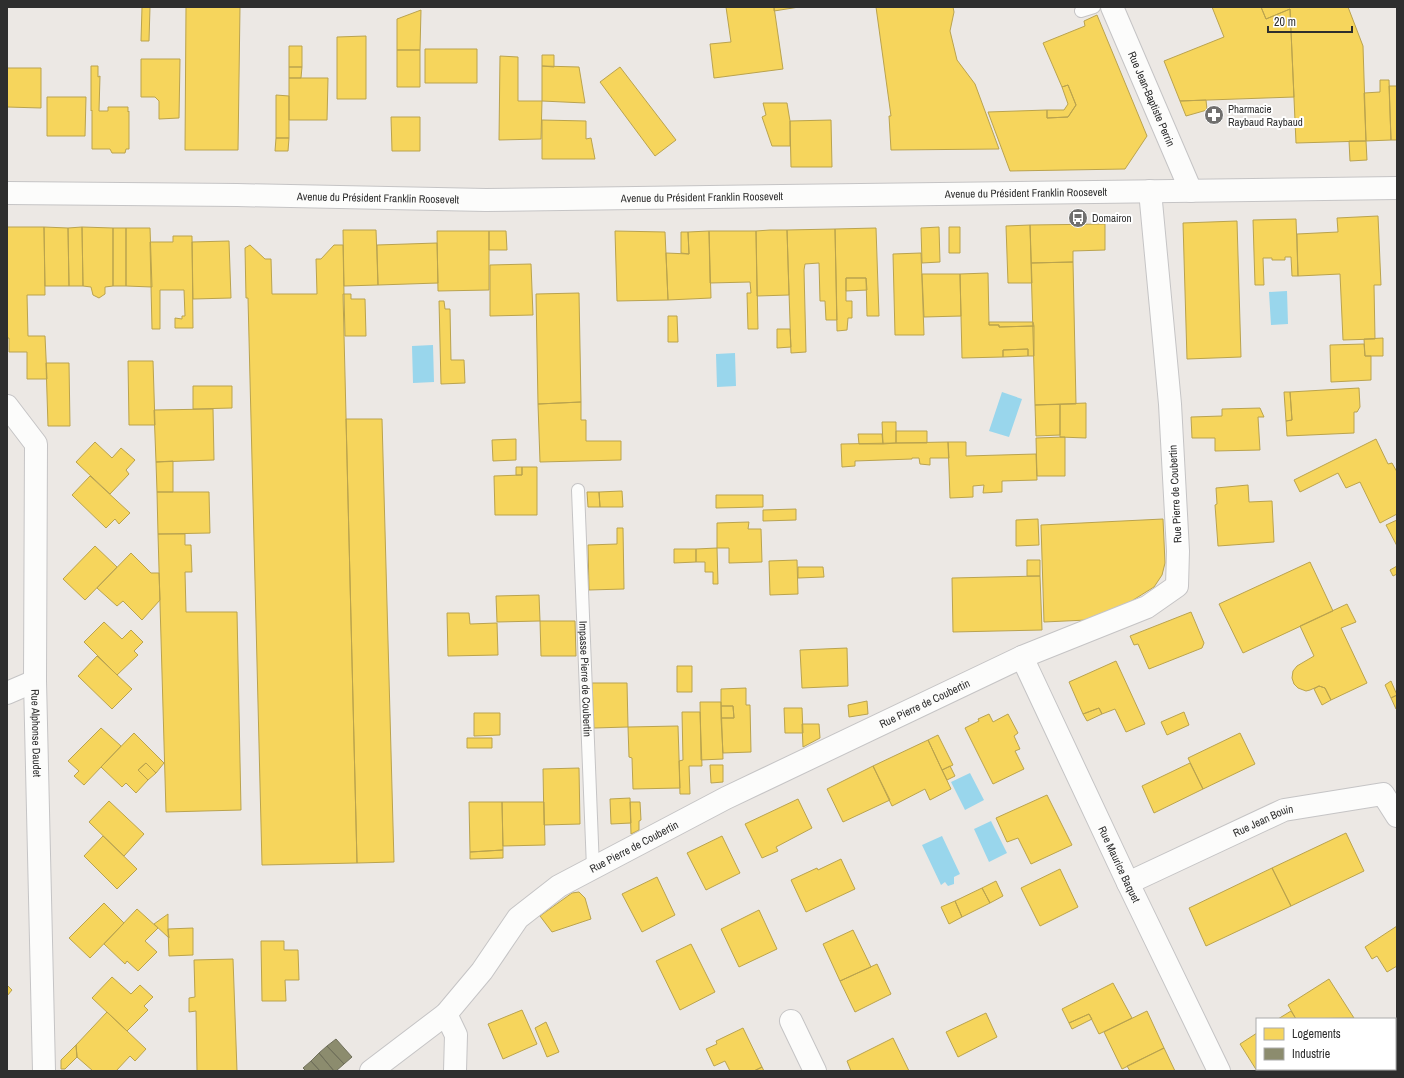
<svg xmlns="http://www.w3.org/2000/svg" width="1404" height="1078" font-family="'Archivo Narrow',sans-serif">
	<style>
		.water { fill: #99d6ec }
		.homes { fill: #f6d55c; stroke: #baa34e }
		.industry { fill: #8c8c6e; stroke: #70705b }
		.lines { fill: none; stroke-linecap: round; stroke-linejoin: round }
		.service-casing { stroke: #c5c4c5; stroke-width: 14 }
		.minor-casing { stroke: #c5c4c5; stroke-width: 24 }
		.secondary-casing { stroke: #c5c4c5; stroke-width: 24 }
		.service { stroke: #fcfcfb; stroke-width: 12 }
		.minor { stroke: #fcfcfb; stroke-width: 22 }
		.secondary { stroke: #fcfcfb; stroke-width: 22 }
		.labels { text-anchor: middle; stroke-width: 4; stroke-linejoin: round; paint-order: stroke }
		.street-label { font-size: 11px; fill: #2e2e2e; stroke: #fff }
		.poi-label { font-size: 11px; fill: #2e2e2e; stroke: #fff; text-anchor: start }
	</style>
	<rect width="100%" height="100%" fill="#ece8e4"/>
	<path class="water" d="M1287 291 1288 324 1271 325 1269 292Z
		M433 345 434 382 413 383 412 346Z
		M735 353 736 386 717 387 716 354Z
		M1002 392 1022 399 1009 437 989 431Z
		M970 773 984 800 965 810 951 782Z
		M991 821 1007 853 989 862 974 829Z
		M942 836 960 874 954 877V884L948 886 945 882 941 885 922 845Z"/>
	<path class="homes" d="M142 7H150L149 41H141Z
		M186 7H240L238 150H185Z
		M726 7H774L783 69 714 78 710 44 731 42Z
		M774 7H799L774 11Z
		M876 7H953L954 12 950 31 957 60 975 84 999 149 891 150 889 116H891Z
		M1212 7H1261L1266 19 1290 9 1294 97 1180 101 1164 61 1224 37Z
		M1261 7H1348L1363 46 1366 141 1296 143 1290 9 1266 19Z
		M421 10 420 50H397V19Z
		M1097 15 1147 136 1125 169 1010 171 988 112 1047 110V118L1068 117 1076 105 1068 85 1062 87 1043 43 1085 26 1084 21Z
		M366 36V99H337V37Z
		M289 46H302V67H289Z
		M425 49H477V83H425Z
		M397 50H420V87H397Z
		M542 55H554V67L542 66Z
		M500 56 518 57V101H542L541 139 499 140Z
		M141 59H180L179 118 159 119V101L155 97H141Z
		M91 66H98V77L100 76 99 111H108V107H128V112L129 111V149H126L125 153H112L110 149H92V110L91 111Z
		M542 66 579 67 585 103 542 101Z
		M289 67H302L301 78H289Z
		M620 67 676 140 655 156 600 82Z
		M7 68H41V108L7 107Z
		M289 78H328L327 120H289Z
		M1380 80H1389L1391 140 1366 141 1364 93 1380 92Z
		M1068 85 1076 105 1068 117 1047 118V110H1064L1068 104 1062 87Z
		M1389 86H1397V140H1391Z
		M276 95 289 96V138H276Z
		M47 97H86L85 136H47Z
		M1206 100 1207 110 1186 116 1180 101Z
		M763 103H787L790 121V146H772L762 117 766 115Z
		M391 117H420V151H392Z
		M542 120 586 121V139L591 138 595 159H542Z
		M831 120 832 167H791L790 121Z
		M276 138H289L288 151H275Z
		M1349 141H1366L1367 160 1350 161Z
		M1378 216 1381 285H1374L1375 339 1343 340 1340 274 1298 276 1297 234 1338 232 1337 218Z
		M1296 219 1298 276H1292L1291 257H1285V260H1272V258H1263L1264 285H1255L1253 220Z
		M1237 221 1241 357 1187 359 1183 223Z
		M1105 224V250L1073 251V262L1031 263 1030 225Z
		M1030 225 1032 283H1008L1006 226Z
		M7 227H44L45 295H27L28 336H45L47 379H27V352H9V338H7Z
		M44 227 68 228 69 286H45Z
		M82 227 113 228V286L105 287V294L99 298 93 295 91 287 83 286Z
		M82 227 83 286H69L68 228Z
		M939 227 940 262 922 263 921 228Z
		M949 227H960V253H949Z
		M113 228H126V286H113Z
		M126 228H150L152 287 126 286Z
		M876 228 879 316H867L866 278H846V301H852V318H848L847 330 837 331 835 229Z
		M835 229 837 320H826L825 301H820L819 263 805 264 804 270 806 352 791 353 787 230Z
		M343 230H376L378 285 344 286Z
		M770 230H787L789 295 757 296 756 231Z
		M437 231H489V290L438 291Z
		M489 231H506L507 250H489Z
		M615 231 665 232 668 300 617 301Z
		M709 231H756L758 329H748L747 293H751L750 282 710 283Z
		M709 231 711 298 668 300 666 253 689 254 688 232Z
		M681 232H688L689 254 681 253Z
		M173 236H192L193 328H175V318L182 319V316H185L184 290H160V329H152L150 242H173Z
		M229 241 231 298 193 299 192 242Z
		M437 243 438 283 378 285 377 245Z
		M250 245 265 259H271L272 294H317L316 259H321L334 245H343L344 294H343L357 863 262 865 248 298H246L245 248Z
		M921 253 924 335H895L893 254Z
		M1073 262 1076 404 1035 405 1031 263Z
		M531 264 533 315 490 316V265Z
		M988 273 989 325H999V327L1034 326V356H1028V349L1003 350V357L962 358 960 274Z
		M922 274H960L961 316 924 317Z
		M846 278H866L867 290 846 291Z
		M579 293 581 402 538 404 536 294Z
		M344 294H351V299H365L366 336H345Z
		M439 301H444L445 309H450L451 360H464L465 383 441 384Z
		M668 316H677L678 342H668Z
		M989 322H1033L1034 326 999 327V325H989Z
		M777 329H790L791 347 777 348Z
		M1383 338V356H1365L1364 339Z
		M1364 344 1365 356H1371V380L1331 382 1330 345Z
		M1028 349V356L1003 357V350Z
		M128 361H153L155 425H129Z
		M46 363H69L70 426H48Z
		M193 386H232V408L193 409Z
		M1359 388 1360 407 1357 412H1354V433L1287 436 1286 421 1292 420 1290 392Z
		M1284 392H1290L1292 420 1286 421Z
		M581 402V420H586V441H621V460L540 462 538 404Z
		M1086 403V438L1060 437V404Z
		M1060 404V435L1036 436 1035 405Z
		M1260 408 1264 417H1258L1260 450 1215 451V438H1192L1191 417 1222 416V409Z
		M213 409 214 460 156 462 154 410Z
		M346 419H382L394 862 357 863Z
		M882 422H896V443L883 444Z
		M896 431H927V443H896Z
		M858 434H882L883 444H859Z
		M1065 437V476H1037L1036 438Z
		M516 439V460L493 461 492 440Z
		M1376 439 1388 464 1392 463 1397 472V514L1380 523 1360 482 1346 488 1338 473 1300 492 1294 480Z
		M95 442 112 458 121 448 135 460 126 470 129 474 110 494 76 462Z
		M948 442H966V456L1036 454 1037 480 1002 481V492L983 493 984 485 973 486V497L950 498Z
		M948 442 949 458H930V465L920 464 919 458H912V459L855 461V466L842 467 841 444Z
		M173 461V492H157L156 462Z
		M516 467H522V475H516Z
		M522 467H537V515H495L494 476 522 475Z
		M90 476 130 513 119 524 115 519 106 528 72 495Z
		M1248 485 1249 502 1272 501 1274 542 1218 546 1215 505 1217 504 1216 488Z
		M622 491 623 507H600L599 492Z
		M157 492H209L210 533 158 534Z
		M587 492H599L600 507H588Z
		M716 495H763V507L716 508Z
		M796 509V520L763 521V510Z
		M1038 519 1039 545 1016 546V520Z
		M1163 519 1165 563 1162 575 1154 587 1130 602 1087 620 1044 622 1041 525Z
		M1397 520V546L1386 525Z
		M749 522 748 529H761L762 562 729 563V548H717V523Z
		M617 528H623L624 589 589 590 588 545 617 544Z
		M158 534H185V545H191L192 572H185L186 612H237L241 810 166 812Z
		M95 546 117 567 85 600 63 579Z
		M717 548 718 584H713V572H705V562H696V549Z
		M674 549H696V562L674 563Z
		M131 553 151 573H159L160 600 142 620 123 601 117 606 97 588Z
		M797 560 798 594 770 595 769 561Z
		M1027 560H1040V576H1027Z
		M1310 562 1333 611 1243 653 1219 604Z
		M1397 566V574L1393 576 1390 570Z
		M798 567H823L824 577 798 578Z
		M1040 576 1042 630 953 632 952 578Z
		M539 595 540 621 497 622 496 596Z
		M1347 604 1356 622 1341 628 1367 683 1331 700 1325 688 1319 686 1310 690 1306 691 1298 688 1294 684 1292 678 1293 671 1297 666 1314 656 1300 626Z
		M1191 612 1204 643 1202 648 1149 669 1138 644 1134 645 1130 636Z
		M447 613H469L470 624 497 623 498 655 448 656Z
		M540 621H575L576 656H541Z
		M104 622 122 639 131 630 143 642 134 651 138 655 117 675 84 642Z
		M847 648 848 686 802 688 800 650Z
		M97 656 132 689 112 709 78 676Z
		M1116 661 1145 724 1126 732 1115 709 1102 714 1099 708 1083 714 1069 682Z
		M677 666H692V692H677Z
		M1391 681 1397 695 1391 698 1385 685Z
		M592 683H627L628 727 594 728Z
		M1319 686 1325 688 1331 700 1322 705 1314 689Z
		M746 688V705H750L751 752 723 753 721 718H734L733 706H721V689Z
		M1397 695V709H1396L1391 698Z
		M867 701 868 714 849 717 848 705Z
		M700 702H721L723 759 701 760Z
		M721 706H733L734 718H721Z
		M784 708H802L803 733H785Z
		M1099 708 1102 714 1087 721 1083 714Z
		M682 712H700L702 766H689L690 794H680L679 761 683 760Z
		M1184 712 1189 725 1167 735 1161 722Z
		M474 713H500V735L474 736Z
		M989 714 993 722 1008 714 1018 733 1014 736 1020 749 1015 751 1024 769 993 784 965 728 979 721 978 719Z
		M802 724H819L820 738 803 747Z
		M678 726 680 788 633 789 632 758 629 757 628 727Z
		M101 728 121 746 84 785 74 776 79 771 68 761Z
		M134 733 164 763 156 773 146 763 138 770 148 780 136 793 126 783 122 787 101 767Z
		M1240 733 1255 764 1203 789 1188 758Z
		M938 735 953 765 942 770 928 740Z
		M467 738H492V748H467Z
		M928 740 951 789 930 800 925 789 892 806 873 766Z
		M146 763 156 773 148 780 138 770Z
		M1190 763 1203 789 1154 813 1142 786Z
		M710 765H723V782L711 783Z
		M873 766 890 800 843 822 827 789Z
		M950 766 955 776 947 780 942 770Z
		M579 768 580 824 544 825 543 769Z
		M1047 795 1072 845 1031 864 1018 838 1007 842 996 818Z
		M630 798 631 823 611 824 610 799Z
		M798 799 812 828 776 847 778 851 762 858 745 824Z
		M109 801 144 834 124 856 89 822Z
		M469 802H502L503 850 470 852Z
		M502 802H544L545 845 503 846Z
		M630 802H640L641 820 639 821V830L631 834Z
		M1346 833 1364 871 1291 906 1272 868Z
		M103 836 137 869 117 889 84 856Z
		M722 836 740 873 706 890 687 853Z
		M503 850V858L470 859V852Z
		M841 859 855 889 806 912 791 880 817 868 818 870Z
		M1272 868 1291 906 1206 946 1189 908Z
		M1060 869 1078 907 1040 926 1021 888Z
		M657 877 675 915 642 932 622 894Z
		M996 881 1003 896 990 903 982 888Z
		M982 888 990 903 962 917 955 901Z
		M579 892 585 898 591 919 552 932 540 916 572 893Z
		M955 901 962 917 949 924 941 907Z
		M104 903 124 923 90 958 69 938Z
		M137 909 158 928 145 941 157 952 138 971 127 961 125 964 104 944Z
		M759 910 777 949 739 967 721 929Z
		M168 914V929L169 938 154 924Z
		M1397 926V966L1387 972 1377 956 1372 959 1365 947Z
		M193 928V955L169 956 168 929Z
		M853 930 871 967 840 981 823 944Z
		M261 941H284V950H298L299 980H285L286 1001H262Z
		M691 944 715 992 680 1010 656 961Z
		M233 959 237 1071H197L196 1011 189 1012V998L195 997 194 960Z
		M877 964 891 994 855 1012 840 981Z
		M112 977 131 994 140 985 153 997 144 1006 148 1010 127 1031 92 998Z
		M1329 979 1354 1018 1296 1019 1288 1005Z
		M1113 983 1132 1018 1099 1034 1089 1014 1069 1023 1062 1009Z
		M7 985 12 990 7 996Z
		M522 1010 537 1044 503 1059 488 1024Z
		M1147 1011 1164 1048 1122 1069 1104 1032Z
		M1291 1011 1296 1019H1278Z
		M107 1012 146 1049 135 1061 130 1056 116 1071H93L77 1057 76 1045Z
		M986 1013 997 1037 958 1057 946 1032Z
		M1089 1014 1092 1019 1072 1029 1069 1023Z
		M546 1022 559 1052 547 1057 535 1028Z
		M743 1028 762 1067 754 1071H730L725 1061 714 1066 706 1049 717 1044 716 1041Z
		M1257 1033V1069H1274L1271 1071H1257L1240 1044Z
		M893 1038 909 1071H851L847 1061Z
		M76 1045 77 1057 65 1069H61V1060Z
		M1164 1048 1175 1071H1130L1127 1066Z
		M762 1067 764 1071H754Z"/>
	<path class="industry" d="M336 1039 352 1057 344 1064 327 1046Z
		M327 1046 344 1064 336 1071H334L319 1053Z
		M319 1053 334 1071H320L311 1061Z
		M311 1061 320 1071H306L303 1068Z"/>
	<g class="lines">
		<defs>
			<g id="service">
				<path d="M1081 11 1094 7"/>
				<path id="s1" d="M578 490 593 868"/>
			</g>
			<g id="minor">
				<path id="s2" d="M1112 7 1191 191"/>
				<path id="s3" d="M7 406 36 444 35 681 44 1071"/>
				<path id="s4" d="M1022 657 1128 883 1219 1071"/>
				<path d="M7 693 35 681"/>
				<path id="s5" d="M1128 883 1284 810 1383 794 1397 816"/>
				<path d="M446 1014 456 1035 455 1071"/>
				<path d="M791 1021 815 1071"/>
				<path d="M1395 1035 1397 1033"/>
				<path id="s6" d="M371 1071 446 1014 482 971 518 918 559 886 726 798 1022 657 1147 607 1177 586 1178 551 1170 404 1150 191"/>
				<path d="M1338 1071 1341 1069"/>
			</g>
			<g id="secondary">
				<path id="s7" d="M7 193 237 195 486 200 1397 188"/>
			</g>
		</defs>
		<use href="#service" class="service-casing"/>
		<use href="#minor" class="minor-casing"/>
		<use href="#secondary" class="secondary-casing"/>
		<use href="#service" class="service"/>
		<use href="#minor" class="minor"/>
		<use href="#secondary" class="secondary"/>
	</g>
	<defs>
		<symbol id="pharmacy-disc" viewBox="-11 -11 22 22"><circle r="9.5" fill="#706f6e" stroke="#fff"/><path d="M-2-6h4v4h4v4h-4v4h-4v-4h-4v-4h4Z" fill="#fff"/></symbol>
		<symbol id="bus-disc" viewBox="-11 -11 22 22"><circle r="9.5" fill="#706f6e" stroke="#fff"/><path d="M-5-6H5V4H4V6H2V4H-2V6H-4V4H-5ZM-3.5-4V0h7V-4ZM-3.5 1.2v1.5H-2V1.2ZM2 1.2v1.5H3.5V1.2Z" fill="#fff"/></symbol>
	</defs>
	<g fill-rule="evenodd">
		<use href="#pharmacy-disc" x="1203" y="104" width="22" height="22"/>
		<use href="#bus-disc" x="1067" y="207" width="22" height="22"/>
	</g>
	<g class="labels">
		<g class="street-label">
			<text dy="4" stroke="none"><textPath href="#s2" startOffset="100">Rue Jean-Baptiste Perrin</textPath></text>
			<text dy="4" stroke="none"><textPath href="#s7" startOffset="1019">Avenue du Président Franklin Roosevelt</textPath></text>
			<text dy="4" stroke="none"><textPath href="#s7" startOffset="695">Avenue du Président Franklin Roosevelt</textPath></text>
			<text dy="4" stroke="none"><textPath href="#s7" startOffset="371">Avenue du Président Franklin Roosevelt</textPath></text>
			<text transform="translate(1175 494) rotate(-93)" y="4">Rue Pierre de Coubertin</text>
			<text dy="4" stroke="none"><textPath href="#s1" startOffset="189">Impasse Pierre de Coubertin</textPath></text>
			<text dy="4" stroke="none"><textPath href="#s6" startOffset="675">Rue Pierre de Coubertin</textPath></text>
			<text dy="4" stroke="none"><textPath href="#s3" startOffset="337">Rue Alphonse Daudet</textPath></text>
			<text dy="4" stroke="none"><textPath href="#s5" startOffset="149">Rue Jean Bouin</textPath></text>
			<text dy="4" stroke="none"><textPath href="#s6" startOffset="351">Rue Pierre de Coubertin</textPath></text>
			<text dy="4" stroke="none"><textPath href="#s4" startOffset="229">Rue Maurice Baquet</textPath></text>
		</g>
		<g class="poi-label">
			<text x="1228" y="113">Pharmacie<tspan x="1228" dy="13">Raybaud Raybaud</tspan></text>
			<text x="1092" y="222">Domairon</text>
		</g>
	</g>
	<rect width="1404" height="1078" fill="none" stroke="#2e2e2e" stroke-width="16"/>
	<rect x="1256" y="1018" width="140" height="52" fill="#ffffff" stroke="#ababab"/>
	<rect x="1264" y="1028" width="20" height="12" fill="#f6d55c" stroke="#ababab"/>
	<text x="1292" y="1038" font-size="12" fill="#2e2e2e">Logements</text>
	<rect x="1264" y="1048" width="20" height="12" fill="#8c8c6e" stroke="#ababab"/>
	<text x="1292" y="1058" font-size="12" fill="#2e2e2e">Industrie</text>
	<path d="M1268 26v6h84v-6" fill="none" stroke="#2e2e2e" stroke-width="2"/>
	<text x="1274" y="26" font-size="12" fill="#2e2e2e" stroke="#ffffff" stroke-width="3" paint-order="stroke">20 m</text>
</svg>
